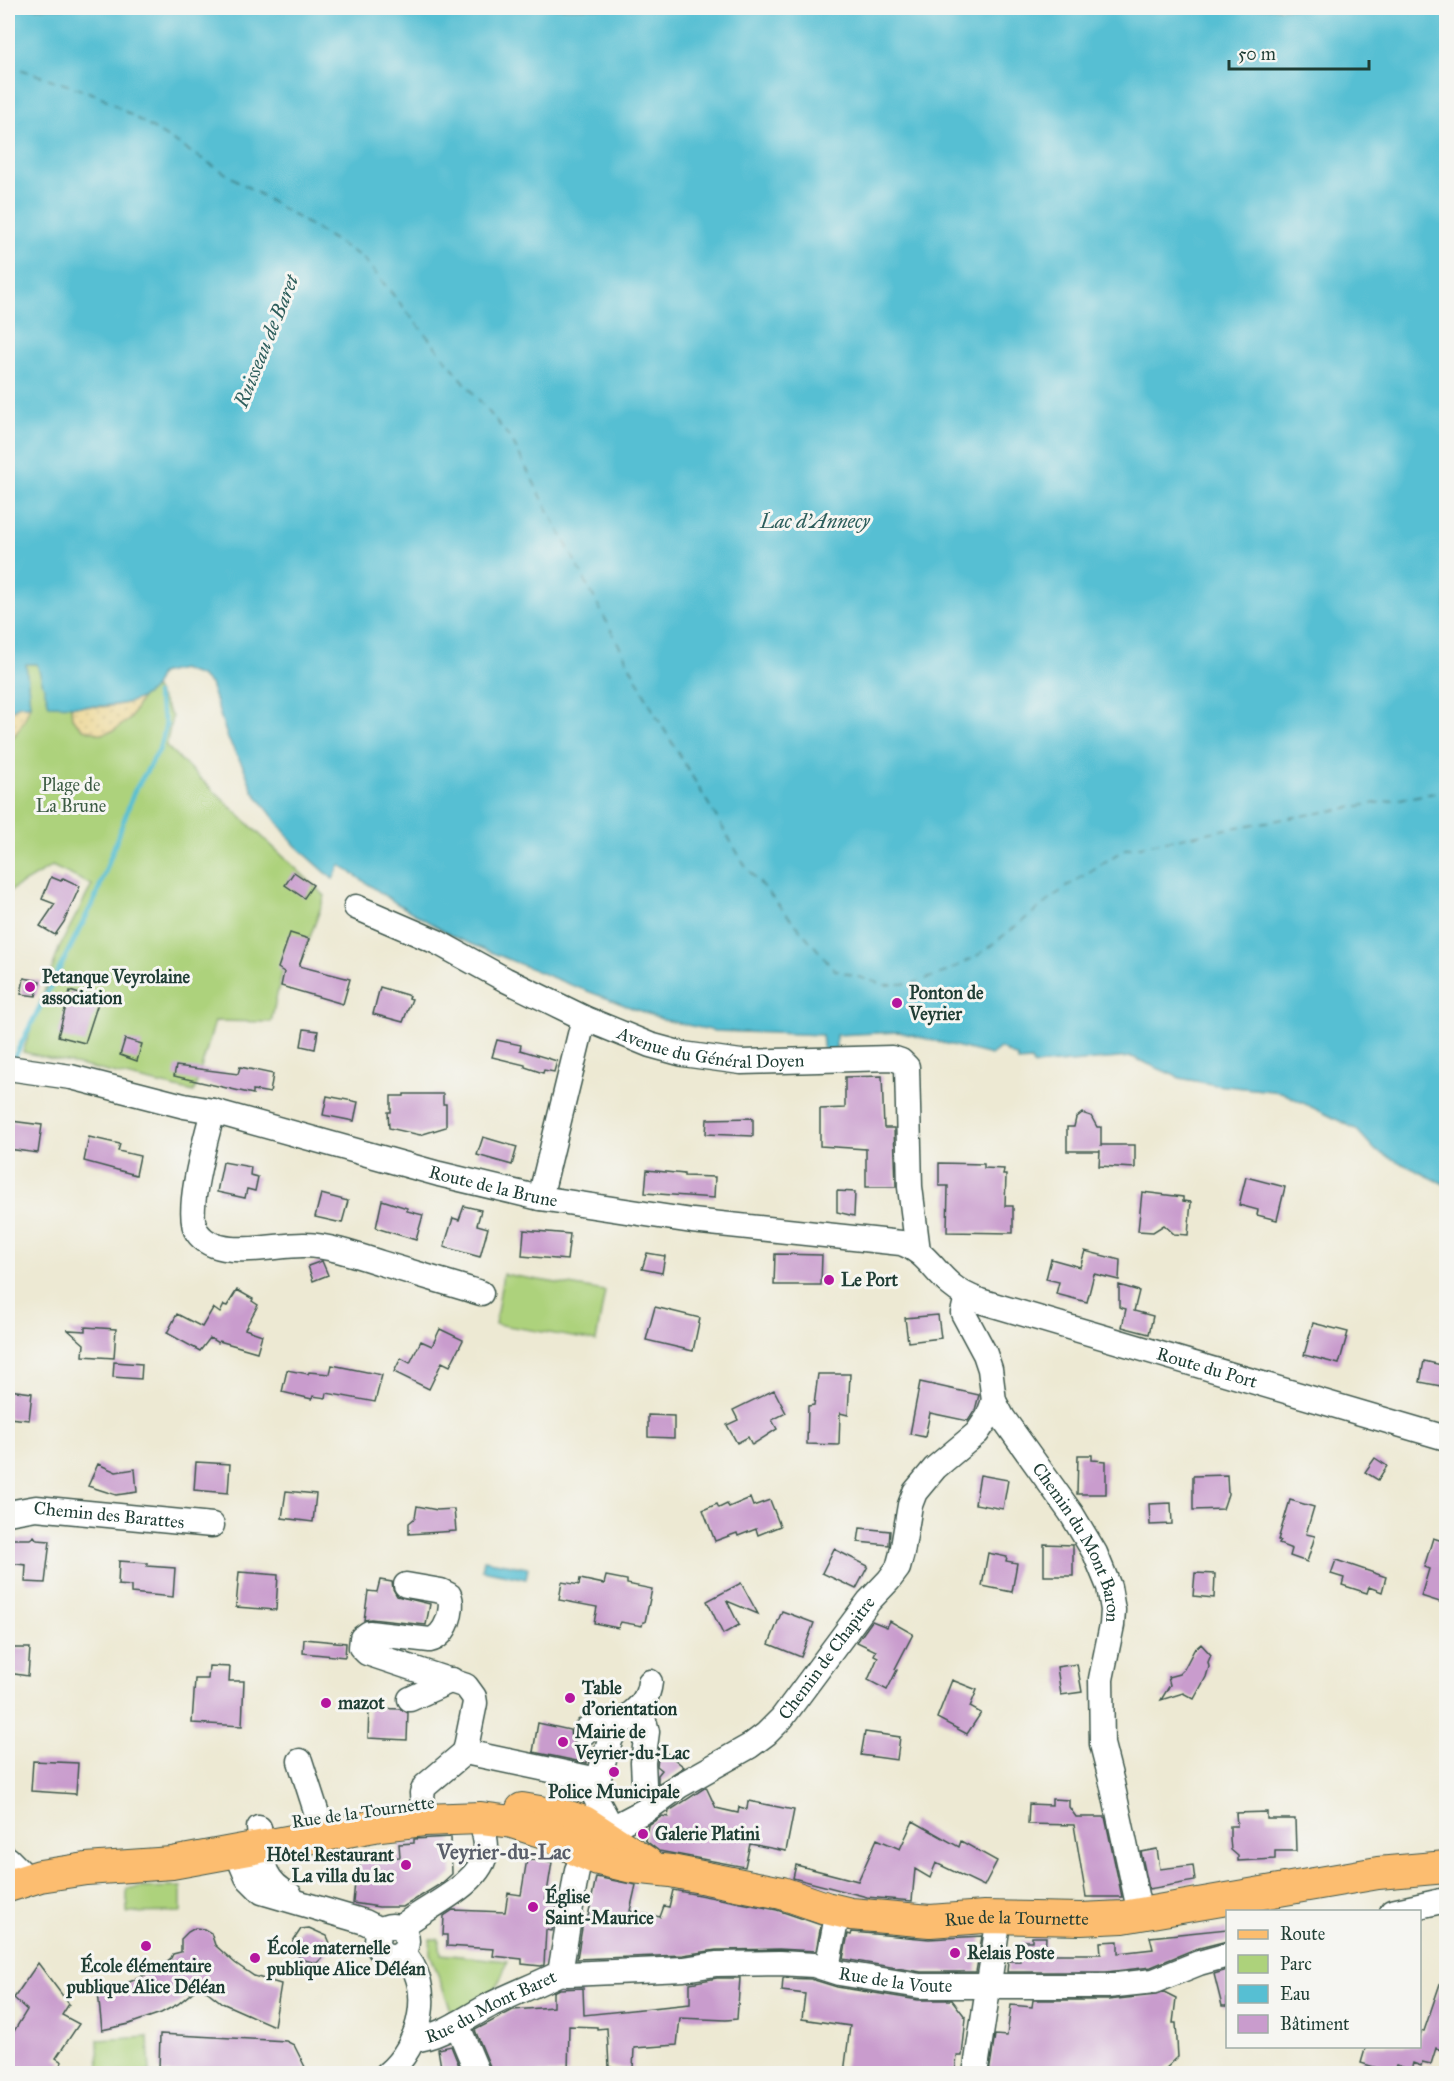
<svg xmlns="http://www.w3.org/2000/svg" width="1454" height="2081" font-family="'IM FELL Great Primer',serif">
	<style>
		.green { fill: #add27b; stroke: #668858; stroke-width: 1.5 }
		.sand { fill: url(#sand-dots); stroke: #868c69; stroke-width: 1.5 }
		.water { fill: #56bfd3; stroke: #3a7e84; stroke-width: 1.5 }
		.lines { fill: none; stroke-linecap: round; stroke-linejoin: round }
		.stream { stroke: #56bfd3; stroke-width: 5 }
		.ferry { stroke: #2d5e5c; stroke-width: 1.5; stroke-dasharray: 8 6; stroke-linecap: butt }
		.building { fill: #c99ccd }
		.minor-casing { stroke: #3e574c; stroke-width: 27 }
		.major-casing { stroke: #3e574c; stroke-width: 34 }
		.minor { stroke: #fff; stroke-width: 24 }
		.major { stroke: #fcbd6f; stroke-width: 32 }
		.poi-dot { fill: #b5179e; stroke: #f6f6f2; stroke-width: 2 }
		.labels { text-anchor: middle; stroke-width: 6; stroke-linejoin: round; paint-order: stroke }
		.park-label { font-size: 18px; fill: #3b5b42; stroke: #f6f6f2 }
		.poi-label { font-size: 18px; font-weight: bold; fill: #1f3d34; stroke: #f6f6f2; text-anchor: start }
		.street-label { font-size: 18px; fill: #1f3d34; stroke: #f6f6f2 }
		.water-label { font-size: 20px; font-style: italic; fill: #2d5e5c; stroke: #f6f6f2 }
		.quarter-label { font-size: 21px; font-weight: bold; fill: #5a5e6a; stroke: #f6f6f2 }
	</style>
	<defs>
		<pattern id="sand-dots" width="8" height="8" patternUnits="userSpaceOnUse" patternTransform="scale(1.5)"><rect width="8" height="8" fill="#eeda9e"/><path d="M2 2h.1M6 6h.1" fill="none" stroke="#ccbc89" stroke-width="1.8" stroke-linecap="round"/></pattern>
	</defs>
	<rect width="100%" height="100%" fill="#f6f6f2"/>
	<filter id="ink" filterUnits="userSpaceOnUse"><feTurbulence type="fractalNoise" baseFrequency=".0167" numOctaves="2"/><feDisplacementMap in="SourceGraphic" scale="12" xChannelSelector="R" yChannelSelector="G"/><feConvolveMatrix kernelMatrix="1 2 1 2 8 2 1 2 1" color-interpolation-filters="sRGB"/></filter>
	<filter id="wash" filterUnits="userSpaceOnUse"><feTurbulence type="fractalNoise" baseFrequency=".008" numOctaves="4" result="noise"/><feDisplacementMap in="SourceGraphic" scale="24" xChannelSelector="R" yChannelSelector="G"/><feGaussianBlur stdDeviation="1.35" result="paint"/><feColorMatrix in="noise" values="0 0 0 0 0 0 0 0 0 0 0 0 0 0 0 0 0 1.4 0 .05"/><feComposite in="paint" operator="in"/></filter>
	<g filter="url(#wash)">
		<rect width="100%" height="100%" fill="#ede9d3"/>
		<path class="green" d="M26 664H37L55 705H71L72 718 82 728 101 734 130 719 142 696 154 687 172 717 166 746 325 896 303 956 285 958 271 1022 215 1021 194 1092 23 1052 60 946 92 885 52 866 8 892V741L15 735 30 705Z
			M503 1274 605 1291 596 1341 495 1324Z
			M181 1887V1912L127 1913V1888Z
			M430 1939H439L441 1954 507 1961C497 1996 487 1999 457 2014L452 2013 430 1953Z
			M148 2037 150 2072 99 2073 98 2040Z"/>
		<path class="sand" d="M142 696 130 719 113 731 101 734 83 729 72 718 71 705C94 708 122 708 142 696Z
			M19 705H30C25 720 20 731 8 741V713Z"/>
		<path class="water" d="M8 8H1446V1185L1376 1151 1356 1129 1281 1092 1216 1085 1180 1078 1132 1057 1033 1065 1031 1061 1018 1062V1058L1000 1048 991 1055 899 1032 836 1035V1053L824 1054 822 1035 715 1031 664 1020 566 983 454 937 396 903 340 865 333 879 295 845 253 791 244 768 228 739 210 684 200 676 181 669 160 674C158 678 156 683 154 687 135 713 78 705 49 705L37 664H26L30 705H19L8 713Z
			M484 1560 528 1568 526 1579 482 1570Z"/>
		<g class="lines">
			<path class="stream" d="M14 1058 96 897 134 792 159 750 166 725 156 694"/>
			<path class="ferry" d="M8 65 100 96 363 258 511 439 655 714 746 867 835 970 886 985 914 983 946 972 980 954 1066 887 1125 849 1237 827 1446 791"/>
		</g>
		<g id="blocks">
			<path class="building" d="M294 872 313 885 304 898 285 885Z
				M51 877 61 881 63 878 80 886 64 922 55 935 40 926 55 904 42 899Z
				M290 933 309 939 299 966 350 979 343 1004 281 986 284 972 278 968Z
				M24 978 40 981 36 996 21 994Z
				M380 987 410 996 409 998 412 999 403 1022 373 1014Z
				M70 991 99 1000 85 1043 58 1036Z
				M304 1029 318 1031 315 1049 301 1046Z
				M125 1039 142 1044 137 1061 120 1055Z
				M497 1040 521 1045 520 1050 557 1061 554 1072 544 1070 543 1073 525 1067V1065L492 1057Z
				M176 1066 238 1074 240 1067 273 1074 270 1093 253 1090V1094L174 1076Z
				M882 1076 884 1128H894L896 1187H866V1149L820 1146V1109L845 1108V1077Z
				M404 1094H443V1104H446V1127L420 1135 389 1128 388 1112H391V1096H404Z
				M327 1096 358 1102 354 1121 323 1115Z
				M1082 1113 1091 1116 1097 1127H1101V1145H1135V1168L1099 1166 1100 1151H1067V1127H1074L1076 1118Z
				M753 1118V1136L706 1134 707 1119Z
				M11 1121 42 1125 38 1153 8 1149Z
				M89 1137 120 1144 118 1151 140 1156 136 1175 84 1161Z
				M483 1137 517 1147 512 1165 477 1155Z
				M223 1162 251 1167 250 1175 258 1177 255 1191 247 1189 245 1198 217 1192Z
				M939 1163 984 1164V1168L1004 1169 1003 1175H1006L1005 1206H1013V1233L947 1232 948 1186H939Z
				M647 1170 684 1174V1176L715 1177 714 1198 645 1193Z
				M1246 1177 1285 1187 1277 1220 1257 1215 1258 1210 1239 1205Z
				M837 1191 855 1192 854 1216 837 1212Z
				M1142 1192 1183 1197V1201L1191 1202 1188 1235 1174 1234 1164 1225 1153 1232 1138 1231Z
				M321 1194 348 1201 342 1223 315 1217Z
				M382 1200 407 1208V1211L423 1215 416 1240 376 1228Z
				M464 1206 481 1210 477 1225 488 1228 480 1257 444 1247 453 1218 459 1220Z
				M524 1230 570 1234 567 1260 522 1256Z
				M1085 1251 1120 1260 1119 1280 1094 1274 1087 1302 1056 1294 1059 1282 1046 1279 1051 1259 1080 1267Z
				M647 1253 665 1256 662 1273 642 1269Z
				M775 1254 822 1255 821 1285H774Z
				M322 1261 328 1275 313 1281 308 1266Z
				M1119 1285 1139 1291 1134 1311 1153 1316 1149 1334 1122 1327 1126 1309 1119 1307Z
				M237 1290 253 1299 252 1301 258 1305 245 1329 262 1335 257 1352 219 1341 218 1343 210 1338 200 1351 167 1333 177 1314 202 1327 213 1308 220 1313 224 1305 227 1306Z
				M655 1307 700 1318 693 1351 646 1340Z
				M938 1315 941 1338 908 1342 905 1318Z
				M1313 1323 1348 1332 1339 1364 1304 1355Z
				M85 1327 116 1329 114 1358 83 1356 84 1344 68 1330 85 1331Z
				M440 1329 463 1340 450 1366 442 1362 429 1389 394 1372 401 1358 410 1363 421 1341 432 1346Z
				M1424 1361 1446 1366V1387L1420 1382Z
				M114 1362 142 1364 141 1379 113 1377Z
				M332 1365 382 1375 375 1402 327 1393 326 1398 313 1396 312 1399 282 1392 287 1370 308 1374 309 1372 330 1374Z
				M818 1374H850L848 1415 840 1413 839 1445 807 1444 808 1406 814 1405Z
				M920 1382 979 1395 975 1410 968 1421 930 1413 925 1437 910 1434Z
				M8 1390 32 1393 29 1420 8 1418Z
				M774 1390 786 1413 772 1420 777 1429 752 1445 748 1437 737 1443 727 1425 738 1420 733 1410Z
				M648 1415 674 1416V1438L648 1437Z
				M1078 1455H1092V1460L1106 1461V1494H1077Z
				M1375 1458 1387 1466 1378 1480 1365 1472Z
				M196 1462 230 1464 228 1493 194 1490Z
				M98 1464 116 1472 135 1469 137 1492 116 1495 88 1486Z
				M980 1475 1008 1480 1003 1509 975 1504Z
				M1227 1475 1228 1494 1223 1509 1193 1510V1476Z
				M286 1491 316 1494 313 1522 282 1518Z
				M750 1498 753 1506 770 1500 780 1526 758 1535 756 1529 738 1536 737 1533 715 1541 703 1510 717 1504 719 1508 727 1504 729 1507Z
				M1290 1500 1314 1507 1306 1534 1315 1536 1307 1562 1290 1556 1292 1549 1279 1544 1281 1541 1278 1540Z
				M1171 1503 1172 1524 1150 1525 1149 1504Z
				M417 1506 437 1510 454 1509 456 1531 409 1534V1523L415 1518Z
				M860 1528 890 1531 889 1545 858 1542Z
				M34 1536 37 1540 50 1541 45 1583 25 1582 26 1565 8 1563V1539H30Z
				M1433 1538 1446 1542V1604L1421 1596 1429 1569 1424 1567Z
				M1044 1544 1073 1545V1576H1044Z
				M834 1549 868 1566 856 1589 822 1573Z
				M988 1553 1007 1557 1006 1561 1017 1563 1012 1592 982 1586Z
				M1336 1560 1386 1577 1382 1592 1369 1587 1367 1593 1342 1585 1344 1578 1331 1574Z
				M119 1561 147 1563V1566L175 1568 173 1597 131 1593V1586L118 1585Z
				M239 1572 278 1575 276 1610 236 1607Z
				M1195 1573 1215 1574 1214 1598 1193 1596Z
				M606 1576 627 1580V1584L652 1589 645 1622H643L642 1626 621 1622 618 1628 594 1623 597 1607 559 1600 562 1582 579 1585 580 1579 604 1584Z
				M380 1580 392 1582 393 1589 397 1596 430 1604 426 1625 371 1619 364 1620 368 1591 377 1592Z
				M741 1583 758 1614 727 1601 739 1625 723 1634 707 1601Z
				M782 1611 814 1623 801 1657 769 1644Z
				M872 1621 887 1627 890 1621 913 1634 895 1669 897 1670 887 1690 868 1680 878 1657 874 1655 876 1651 857 1642Z
				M304 1639 346 1643 345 1657 303 1653Z
				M1201 1644 1211 1655 1208 1662 1209 1667 1206 1677 1194 1699 1183 1693 1161 1700 1170 1685 1168 1677 1179 1674 1184 1669 1194 1650Z
				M8 1648H30L28 1676 8 1673Z
				M1077 1664 1082 1692 1061 1695 1057 1667Z
				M209 1666 230 1667 229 1681H244L242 1726 192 1723 195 1679H208Z
				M952 1680 977 1690 970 1707 981 1713 967 1734 937 1718Z
				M369 1708 401 1709 408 1713 407 1740 368 1738Z
				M538 1723 570 1730 571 1738 575 1744 582 1747 589 1746 587 1763 533 1752Z
				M865 1732 900 1737 897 1760 861 1755Z
				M659 1747 684 1767 658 1784V1775L662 1770 657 1766Z
				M33 1761 78 1763 76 1794 31 1791Z
				M706 1787 716 1808 738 1813 739 1807 747 1809 748 1801 794 1810 786 1851 750 1844 745 1867 659 1851 645 1840 648 1825 662 1816 668 1817 669 1811Z
				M1052 1799 1069 1800V1807L1076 1817H1105L1122 1897H1086L1074 1825 1028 1824 1029 1804 1052 1805Z
				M1267 1812V1819H1295L1296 1851H1275V1859L1238 1861V1856L1231 1850 1230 1838V1826H1237L1236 1813Z
				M913 1821 959 1847 961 1841 997 1861 984 1886 936 1863 930 1878 915 1869 912 1901 867 1897 793 1878 796 1865 858 1881 877 1839 900 1849Z
				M451 1837 452 1874 442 1883 403 1907H379L353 1903 355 1882H360V1858L400 1857 399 1844 414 1843V1839Z
				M1157 1849 1160 1869 1193 1865 1195 1881 1149 1889 1141 1852Z
				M527 1859 552 1862 546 1899 557 1901 552 1931 546 1930 544 1965 541 1966 522 1964V1959L493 1956 494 1949 447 1946V1935H443L444 1916 453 1910 505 1912 508 1893 521 1895Z
				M596 1877 636 1885 630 1911 660 1917 664 1906 669 1907 673 1890 777 1910 821 1925 816 1951 779 1949 716 1950 683 1955 577 1959 584 1916 588 1917Z
				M195 1928 204 1929 211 1933 215 1945 235 1963 254 1976 281 1984 274 2026 222 2003 200 1986 178 2004 161 2013 129 2024 102 2030 98 1992 106 1988H115L139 1978 162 1965 171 1958 173 1954 181 1952V1939L188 1932Z
				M309 1928 327 1936 330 1943 326 1954 317 1963 303 1960 295 1952 293 1947V1941L301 1929Z
				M1227 1929V1941L1195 1949 1151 1967 1106 1972H1007L1008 1961H1020L1022 1941H1032V1937H1046L1045 1954H1101L1100 1942 1118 1941V1953L1153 1949 1150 1937Z
				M852 1932 929 1939 982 1936 976 1972H921L843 1959 848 1934 851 1935Z
				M38 1963 69 2004 62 2015 79 2024 56 2058 62 2062 55 2073H8V2054L11 2048 8 2041 27 2010 14 1998Z
				M1227 1970V2006H1222L1214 1974Z
				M1444 1972H1446V2052L1436 2048 1431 2064 1422 2062 1421 2066 1413 2063 1411 2070 1396 2065 1393 2073 1361 2063 1366 2046H1419V2038L1422 2031H1424Z
				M717 1978H740L737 2019 726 2020 680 2018 677 2045 634 2048 633 2069 609 2067 607 2028 597 2029V2027L569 2026 568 2073H514V2071H492L475 2030 513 2010 553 2007V1992L559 1989 583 1988 584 2015 690 2004V1983Z
				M783 1978 811 1979 837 1987 918 2000H952L966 2018 962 2056H957L955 2073H844L850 2026 802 2019 805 1994 782 1991Z
				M1164 1992 1176 1998 1173 2023H1176L1178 2057 1161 2073H989L995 2035 1007 2036 1011 2005 1032 2007 1033 2000H1108L1156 1995Z
				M160 2034 286 2041 294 2045 308 2073H163L159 2069Z
				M451 2046 462 2073H442L438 2049Z"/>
		</g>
	</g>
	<g filter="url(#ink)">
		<use href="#blocks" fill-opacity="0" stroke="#3e574c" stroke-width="1.5"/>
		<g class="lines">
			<defs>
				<g id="minor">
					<path id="s1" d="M356 907 437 942 506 980 584 1018 650 1045 683 1054 741 1062 892 1058 901 1061 907 1067 910 1187 918 1251"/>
					<path id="s2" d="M8 1068 71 1077 184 1106 213 1111 439 1174 540 1198 692 1221 901 1243C925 1251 933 1270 951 1285 960 1293 970 1297 980 1301L1446 1438"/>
					<path d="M213 1111C207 1135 184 1213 197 1232 217 1262 274 1244 305 1245 331 1246 356 1255 381 1263 414 1273 448 1283 481 1293"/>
					<path d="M540 1198 584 1018"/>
					<path id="s3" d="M967 1296 963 1313 985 1354 990 1369 994 1401 1003 1418 1071 1513 1095 1553 1109 1587 1113 1610 1112 1625 1101 1679 1102 1744 1112 1783 1140 1914"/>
					<path id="s4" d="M8 1513 36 1508 212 1525"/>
					<path d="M406 1585 441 1591 449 1595C455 1608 446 1637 430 1640L369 1633 362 1638 361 1647 367 1653 466 1686 474 1697 475 1703 465 1752"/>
					<path d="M410 1699 452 1680"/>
					<path d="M629 1717 640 1720 645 1724 647 1732 643 1762 644 1783"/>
					<path d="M584 1733C591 1721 605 1724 612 1735"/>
					<path d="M300 1761 318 1817"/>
					<path d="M598 1780C603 1765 606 1747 613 1734 625 1712 647 1711 650 1682"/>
					<path d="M424 1820 422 1793 425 1786 465 1752 598 1780 594 1795 619 1841"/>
					<path d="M259 1828C263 1859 259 1879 290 1895"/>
					<path d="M236 1851 247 1877 262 1892 365 1922 381 1930"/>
					<path d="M8 1859 24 1875"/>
					<path d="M1392 1912 1446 1900"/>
					<circle cx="392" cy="1941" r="15"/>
					<path d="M400 1928C424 1907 482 1886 486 1850 487 1840 482 1828 481 1818"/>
					<path d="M827 1968 838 1911"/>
					<path id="s5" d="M560 1973 577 1870 585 1854 604 1834 612 1828 646 1810 679 1786 750 1746 766 1734 782 1718 869 1601 889 1580 898 1568 902 1553 910 1505 915 1492 935 1468 977 1433 988 1417 994 1401"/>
					<path id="s6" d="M560 1973 568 1974 684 1969 716 1964 779 1963 814 1965 839 1973 920 1986H1107L1154 1981 1199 1963 1228 1955"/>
					<path d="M457 2024 478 2074"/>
					<path id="s7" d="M412 2040C442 2037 467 2017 492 2004 515 1993 538 1984 560 1973"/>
					<path d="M387 2074C421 2046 436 1986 402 1952"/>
					<path d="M975 2074 999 1917"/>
				</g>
				<g id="major">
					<path d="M522 1809 569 1817 584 1822 647 1863"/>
					<path id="s8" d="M8 1886 40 1876 86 1869 172 1863 380 1825 424 1820 481 1818 512 1822 550 1834 579 1851 598 1859 632 1867 671 1871 782 1893 826 1908 851 1914 930 1921 984 1917 1081 1919 1123 1917 1378 1873 1446 1867"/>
				</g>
			</defs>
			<use href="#minor" class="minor-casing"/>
			<use href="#major" class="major-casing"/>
			<use href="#minor" class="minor"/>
			<use href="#major" class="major"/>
		</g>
	</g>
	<g class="poi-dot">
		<circle cx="30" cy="987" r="6"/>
		<circle cx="897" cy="1003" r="6"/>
		<circle cx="829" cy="1280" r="6"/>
		<circle cx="570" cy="1698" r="6"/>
		<circle cx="326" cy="1703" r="6"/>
		<circle cx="563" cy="1742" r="6"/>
		<circle cx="614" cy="1772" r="6"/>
		<circle cx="643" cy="1834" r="6"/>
		<circle cx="406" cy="1865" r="6"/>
		<circle cx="533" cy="1907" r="6"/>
		<circle cx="146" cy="1946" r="6"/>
		<circle cx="955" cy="1953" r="6"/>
		<circle cx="255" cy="1958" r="6"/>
	</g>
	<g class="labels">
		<g class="park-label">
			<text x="71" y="791">Plage de<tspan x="71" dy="21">La Brune</tspan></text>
		</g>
		<g class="poi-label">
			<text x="42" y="983">Petanque Veyrolaine<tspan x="42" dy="21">association</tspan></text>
			<text x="909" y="999">Ponton de<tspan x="909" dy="21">Veyrier</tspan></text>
			<text x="841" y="1286">Le Port</text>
			<text x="582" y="1694">Table<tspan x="582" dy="21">d'orientation</tspan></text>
			<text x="338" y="1709">mazot</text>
			<text x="575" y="1738">Mairie de<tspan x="575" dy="21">Veyrier-du-Lac</tspan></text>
			<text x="614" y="1798" text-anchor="middle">Police Municipale</text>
			<text x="655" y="1840">Galerie Platini</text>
			<text x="394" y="1861" text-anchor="end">Hôtel Restaurant<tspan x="394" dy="21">La villa du lac</tspan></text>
			<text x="545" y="1903">Église<tspan x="545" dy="21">Saint-Maurice</tspan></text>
			<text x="267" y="1954">École maternelle<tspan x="267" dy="21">publique Alice Déléan</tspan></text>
			<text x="967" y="1959">Relais Poste</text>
			<text x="146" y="1972" text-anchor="middle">École élémentaire<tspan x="146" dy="21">publique Alice Déléan</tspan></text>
		</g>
		<g class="street-label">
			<text dy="6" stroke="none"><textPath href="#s1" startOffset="386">Avenue du Général Doyen</textPath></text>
			<text dy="6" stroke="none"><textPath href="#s2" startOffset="500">Route de la Brune</textPath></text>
			<text dy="6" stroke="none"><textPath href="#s2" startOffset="1248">Route du Port</textPath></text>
			<text dy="6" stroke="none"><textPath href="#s4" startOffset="102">Chemin des Barattes</textPath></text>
			<text dy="6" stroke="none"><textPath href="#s3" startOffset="278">Chemin du Mont Baron</textPath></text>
			<text dy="6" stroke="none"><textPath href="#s5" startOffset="438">Chemin de Chapitre</textPath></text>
			<text transform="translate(363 1812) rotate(-8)" y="6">Rue de la Tournette</text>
			<text dy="6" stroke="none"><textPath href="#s8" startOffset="1030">Rue de la Tournette</textPath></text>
			<text dy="6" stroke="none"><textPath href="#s6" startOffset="338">Rue de la Voute</textPath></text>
			<text dy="6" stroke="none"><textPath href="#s7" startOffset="86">Rue du Mont Baret</textPath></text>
		</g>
		<g class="water-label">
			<text transform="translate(266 341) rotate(-68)" y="7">Ruisseau de Baret</text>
			<text x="815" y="528">Lac d'Annecy</text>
		</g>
		<g class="quarter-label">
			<text x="504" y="1859">Veyrier-du-Lac</text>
		</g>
	</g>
	<rect width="1454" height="2081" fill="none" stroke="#f6f6f2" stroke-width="30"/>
	<rect x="1226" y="1910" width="195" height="138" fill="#f6f6f2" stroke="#a0aca6" stroke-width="1.5"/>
	<rect x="1238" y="1930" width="30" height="9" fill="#fcbd6f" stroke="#a0aca6" stroke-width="1.5"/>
	<text x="1280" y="1940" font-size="18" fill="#1f3d34">Route</text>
	<rect x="1238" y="1955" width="30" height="18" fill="#add27b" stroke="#a0aca6" stroke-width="1.5"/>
	<text x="1280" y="1970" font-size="18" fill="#1f3d34">Parc</text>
	<rect x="1238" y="1985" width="30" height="18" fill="#56bfd3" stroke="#a0aca6" stroke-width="1.5"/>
	<text x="1280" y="2000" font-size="18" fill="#1f3d34">Eau</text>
	<rect x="1238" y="2015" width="30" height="18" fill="#c99ccd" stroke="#a0aca6" stroke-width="1.5"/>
	<text x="1280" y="2030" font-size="18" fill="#1f3d34">Bâtiment</text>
	<path d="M1229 60v9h140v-9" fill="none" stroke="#1f3d34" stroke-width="3"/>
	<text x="1238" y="60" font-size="18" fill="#1f3d34" stroke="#f6f6f2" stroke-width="4.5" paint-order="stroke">50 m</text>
</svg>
